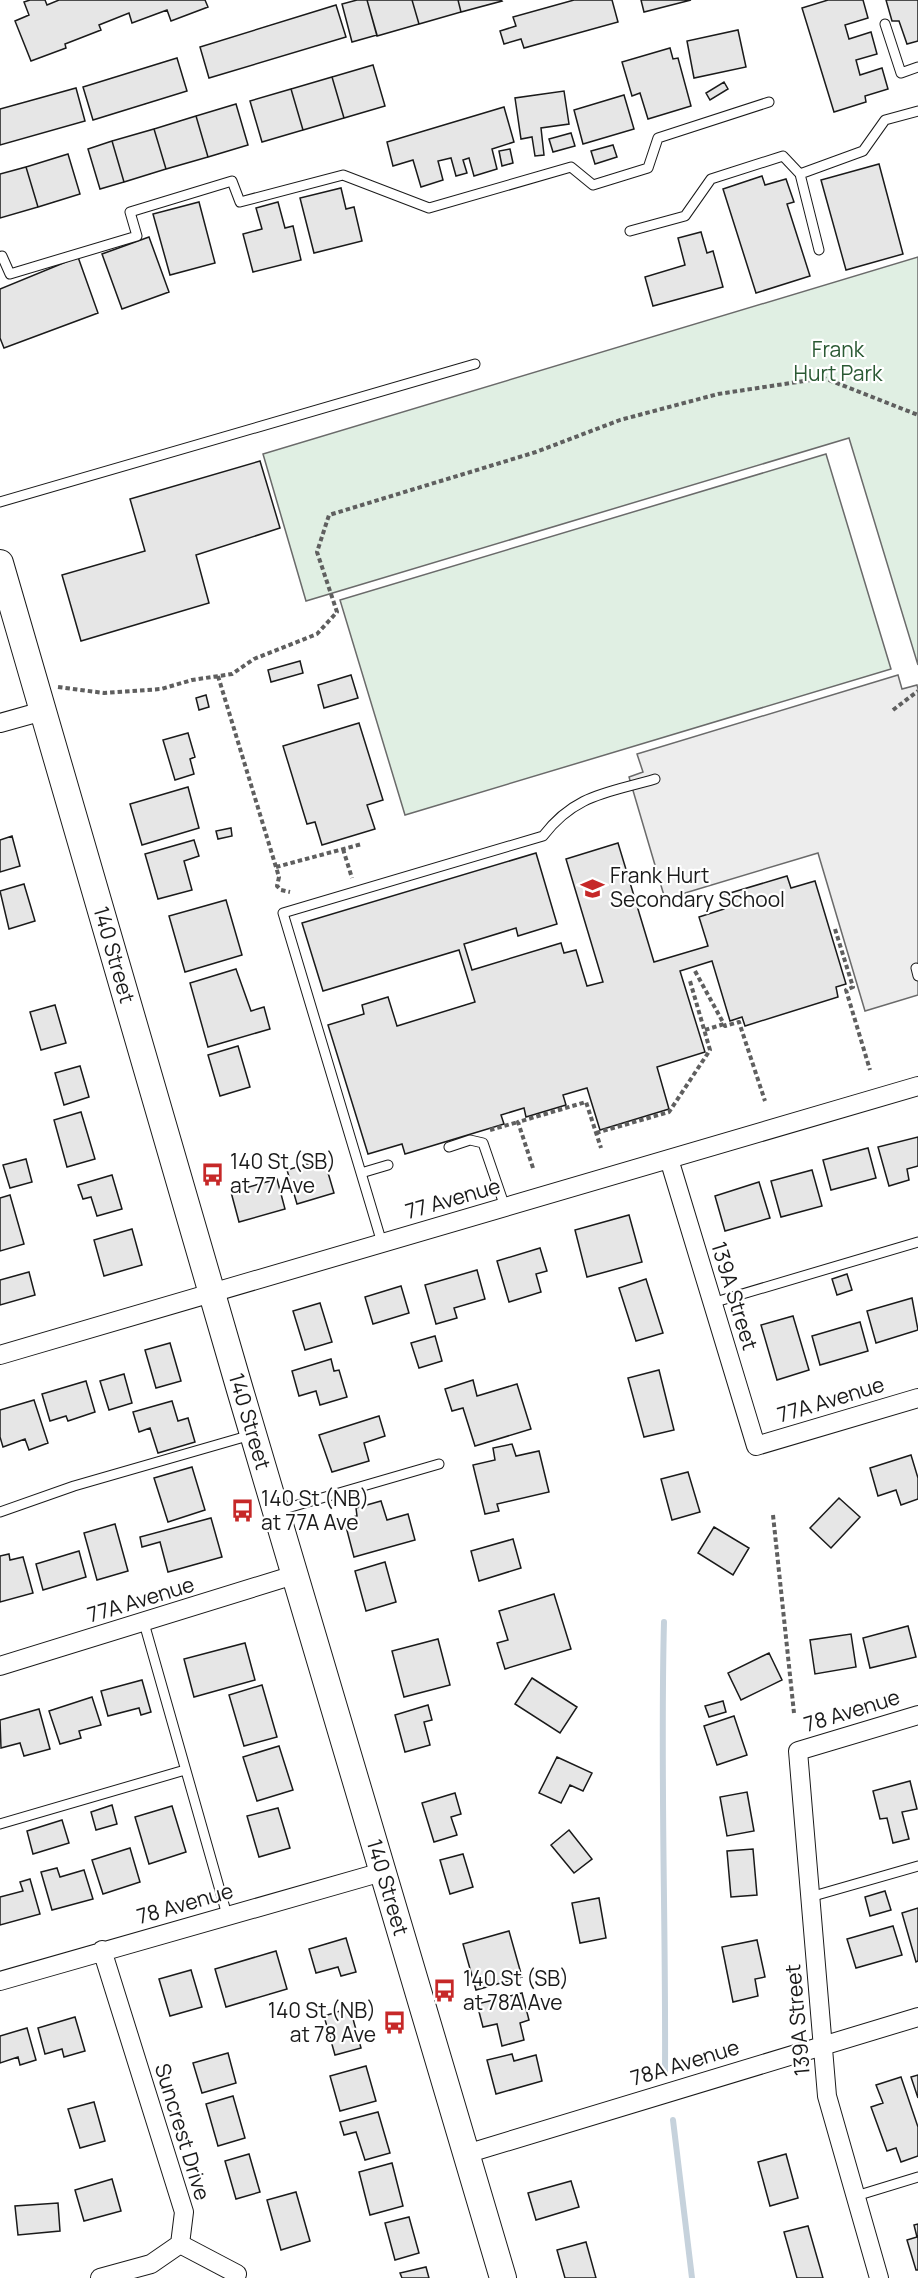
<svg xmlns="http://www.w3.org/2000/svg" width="918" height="2278" font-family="Manrope,sans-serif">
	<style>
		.green { fill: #e0efe3; stroke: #6a6a6a; stroke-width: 1.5 }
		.parking { fill: #ededed; stroke: #6a6a6a; stroke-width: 1.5 }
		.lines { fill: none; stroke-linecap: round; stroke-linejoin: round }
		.stream { stroke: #c6d2dc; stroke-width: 6 }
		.building { fill: #e6e6e6; stroke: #1a1a1a; stroke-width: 1.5 }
		.lane-casing { stroke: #1a1a1a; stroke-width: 11 }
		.street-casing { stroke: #1a1a1a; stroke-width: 20 }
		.secondary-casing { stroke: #1a1a1a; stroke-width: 28 }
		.path { stroke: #5f5f5f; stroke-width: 4; stroke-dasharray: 4.5 3; stroke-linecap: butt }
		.lane { stroke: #fff; stroke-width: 9 }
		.street { stroke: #fff; stroke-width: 18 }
		.secondary { stroke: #fff; stroke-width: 26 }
		.labels { text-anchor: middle; stroke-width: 4.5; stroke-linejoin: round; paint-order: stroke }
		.park-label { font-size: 21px; fill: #2b5a34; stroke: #fff }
		.poi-label { font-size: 21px; fill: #1a1a1a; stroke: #fff; text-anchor: start }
		.street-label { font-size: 21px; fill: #1a1a1a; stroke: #fff }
	</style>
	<rect width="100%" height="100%" fill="#fff"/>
	<path class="green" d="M918 257V665L849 438 306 601 263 454Z
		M826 454 891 669 405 815 340 600Z"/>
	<path class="parking" d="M898 675 902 689 917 685 918 689V995L865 1011 818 853 665 899 629 777 643 772 637 754Z"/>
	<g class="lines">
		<path class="stream" d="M664 1622C660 1772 666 1923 665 2073
			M673 2120 692 2278"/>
	</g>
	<path class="building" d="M30 0H45L47 5 59 0H205L208 7 171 21 167 10 132 23 129 13 99 25 101 30 65 44 66 48 31 61 15 21 29 15 24 2Z
		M357 0H367L377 35 352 42 342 4Z
		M367 0H412L419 24 377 36Z
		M412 0H458L461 12 419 24Z
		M458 0H501L502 1 461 12Z
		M574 0H612L618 22 524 48 521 39 504 44 500 31 516 26 513 17Z
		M641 0H691L644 12Z
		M828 0H863L868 18 845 25 849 39 871 32 877 54 856 60 860 75 882 68 888 89 865 96 866 102 834 112 802 8Z
		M886 0H918V41L907 44 899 21H892Z
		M336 5 346 37 209 78 200 47Z
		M738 30 746 67 694 78 687 41Z
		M670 48 673 59 678 58 691 106 648 119 640 93 632 96 622 62Z
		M177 58 187 91 93 120 83 87Z
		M373 65 385 106 344 118 332 77Z
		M332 77 344 118 303 130 291 89Z
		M724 82 728 89 710 100 706 93Z
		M76 88 85 121 0 145V109Z
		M291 89 303 130 262 142 250 101Z
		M564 91 569 124 541 128 544 155 535 156 532 137 521 139 515 98Z
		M624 95 634 129 583 144 574 110Z
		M236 104 248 145 208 157 196 116Z
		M504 107 514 142 492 149 497 169 474 176 469 158 463 160 467 173 456 176 451 158 438 161 443 180 421 187 413 160 393 166 387 142Z
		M196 116 208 157 166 169 154 129Z
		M154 129 166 169 124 182 112 141Z
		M571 133 575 146 553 152 549 139Z
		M112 141 124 182 100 189 88 149Z
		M613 145 617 157 595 164 591 151Z
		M510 149 513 163 502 166 499 151Z
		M68 154 80 194 38 207 26 167Z
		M879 164 903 254 846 270 821 180Z
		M26 167 38 207 0 218V174Z
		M762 176 765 185 786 179 794 202 787 204 810 276 756 293 723 189Z
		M341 188 346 209 354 207 362 241 314 253 300 198Z
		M199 202 215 263 170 275 153 214Z
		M278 202 285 228 293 226 301 260 253 272 243 234 262 229 256 208Z
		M701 232 707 253 713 251 723 287 653 306 645 277 685 265 678 238Z
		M149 237 169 292 122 309 102 254Z
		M78 257 98 313 4 348 0 338V289Z
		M260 461 280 528 196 555 209 603 81 641 62 575 145 551 130 499Z
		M300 661 303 673 271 682 268 670Z
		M351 675 358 698 324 708 318 685Z
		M206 695 209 707 199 710 196 698Z
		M359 723 383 800 367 805 375 829 322 845 315 822 307 824 283 746Z
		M188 733 195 757 190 759 194 774 175 780 163 740Z
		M188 787 199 828 142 845 130 804Z
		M231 828 232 836 218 839 216 831Z
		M12 836 20 866 0 872V840Z
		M194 840 199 856 184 861 192 890 158 899 145 854Z
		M618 843 654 962 708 946 699 917 724 909 720 896 787 876 791 888 815 881 846 984 836 987 838 997 745 1026 742 1017 730 1021 712 961 680 971 705 1052 657 1067 669 1109 600 1130 587 1088 563 1095 566 1105 526 1117 524 1108 501 1115 504 1124 405 1154 402 1144 368 1154 328 1025 364 1014 362 1005 388 997 397 1026 475 1002 459 950 323 991 302 923 536 853 557 924 518 936 516 928 464 944 472 970 561 943 564 953 576 950 587 986 603 982 566 859Z
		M24 884 35 921 9 929 0 891Z
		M226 900 242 955 185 972 169 916Z
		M236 969 251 1011 264 1007 270 1029 208 1047 190 983Z
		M55 1005 66 1043 41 1050 30 1012Z
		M238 1046 250 1087 220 1096 208 1055Z
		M80 1066 89 1097 64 1105 55 1073Z
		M81 1112 95 1159 67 1167 54 1120Z
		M918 1137V1166L907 1169 909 1180 889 1186 878 1147Z
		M868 1148 876 1178 831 1190 823 1160Z
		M26 1159 32 1182 10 1188 3 1165Z
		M324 1159 334 1193 297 1204 287 1170Z
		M812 1170 822 1206 781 1217 771 1181Z
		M112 1175 122 1209 97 1216 91 1197 83 1199 78 1185Z
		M277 1179 285 1209 239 1222 231 1192Z
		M759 1182 770 1218 725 1231 715 1196Z
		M10 1195 24 1244 0 1251V1198Z
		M629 1215 642 1262 587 1277 575 1230Z
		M132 1229 142 1265 104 1276 94 1240Z
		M540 1248 547 1271 536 1274 541 1292 509 1302 497 1261Z
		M477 1270 485 1299 454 1308 457 1318 436 1324 425 1285Z
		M29 1272 35 1295 0 1305V1280Z
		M847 1274 852 1290 837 1295 832 1279Z
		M646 1279 663 1333 636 1341 619 1288Z
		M401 1286 409 1313 373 1324 365 1297Z
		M912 1298 918 1330 876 1343 867 1311Z
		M320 1303 332 1342 305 1350 293 1311Z
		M793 1316 809 1370 777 1380 761 1325Z
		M860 1322 868 1351 820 1365 812 1336Z
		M435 1336 442 1361 419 1368 411 1343Z
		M170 1343 181 1381 156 1388 145 1350Z
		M331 1359 334 1371 339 1370 347 1397 320 1405 316 1391 299 1396 292 1371Z
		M659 1370 674 1430 644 1437 628 1378Z
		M124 1374 132 1403 109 1410 100 1381Z
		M473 1380 477 1396 517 1384 531 1429 475 1446 463 1408 452 1411 445 1389Z
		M86 1381 95 1412 68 1421 66 1416 50 1421 42 1394Z
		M34 1400 48 1443 29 1450 25 1439 3 1447 0 1437V1410Z
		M172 1401 178 1421 188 1418 195 1442 158 1453 150 1428 139 1432 133 1412Z
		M379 1416 385 1436 364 1443 369 1461 332 1472 319 1435Z
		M512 1444 516 1456 539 1451 549 1492 497 1504 499 1511 485 1514 473 1465 495 1460 493 1448Z
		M911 1455 918 1478V1499L901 1505 896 1490 878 1496 870 1468Z
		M192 1467 205 1510 168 1522 154 1478Z
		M688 1472 700 1512 672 1520 661 1479Z
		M839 1498 860 1517 831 1548 810 1528Z
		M381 1501 387 1520 408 1514 415 1540 354 1557 344 1519 357 1516 356 1508Z
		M211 1518 222 1557 168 1572 160 1542 142 1547 140 1537Z
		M115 1524 128 1571 97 1580 84 1533Z
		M714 1527 749 1548 733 1575 698 1553Z
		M513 1539 521 1568 479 1581 471 1551Z
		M79 1551 86 1577 43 1590 36 1564Z
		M9 1554 10 1560 23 1557 33 1593 0 1602V1556Z
		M385 1562 396 1602 366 1611 355 1571Z
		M554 1594 571 1649 505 1669 497 1643 508 1640 499 1611Z
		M908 1626 916 1657 870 1668 863 1638Z
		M851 1634 856 1667 815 1674 810 1640Z
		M438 1639 450 1685 404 1697 392 1651Z
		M245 1643 255 1680 194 1697 184 1659Z
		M769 1653 782 1680 741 1700 728 1673Z
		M532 1678 577 1707 560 1733 515 1704Z
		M142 1680 151 1712 141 1715 139 1708 108 1716 101 1691Z
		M262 1685 277 1737 244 1746 229 1695Z
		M92 1697 101 1725 79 1731 81 1738 60 1744 49 1711Z
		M723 1701 726 1712 709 1717 705 1706Z
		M428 1705 432 1720 424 1722 430 1745 405 1752 395 1715Z
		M39 1709 50 1749 24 1756 20 1743 1 1748 0 1720Z
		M734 1716 747 1755 717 1765 704 1726Z
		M279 1746 293 1790 257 1801 243 1757Z
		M557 1757 592 1773 583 1791 570 1785 561 1803 539 1793Z
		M910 1781 917 1809 902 1812 909 1839 893 1843 887 1818 880 1819 873 1791Z
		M747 1792 754 1831 727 1836 720 1797Z
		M455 1793 461 1814 451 1817 457 1835 434 1842 422 1803Z
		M112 1805 117 1824 96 1830 91 1812Z
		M172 1806 186 1852 149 1864 135 1817Z
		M278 1808 290 1848 259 1857 247 1816Z
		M62 1820 69 1843 33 1854 27 1831Z
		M569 1830 592 1859 574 1873 551 1845Z
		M130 1848 140 1882 103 1894 92 1860Z
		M753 1849 757 1895 731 1897 727 1851Z
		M463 1854 473 1887 450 1894 440 1860Z
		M57 1868 60 1877 84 1870 93 1899 52 1910 41 1872Z
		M30 1879 40 1914 0 1925V1897L23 1891 20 1882Z
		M885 1891 891 1910 870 1916 865 1897Z
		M599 1898 606 1938 580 1943 572 1903Z
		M918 1908V1961L916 1962 902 1913Z
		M893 1926 902 1955 856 1968 847 1939Z
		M509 1931 522 1977 476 1990 463 1944Z
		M346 1938 356 1972 341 1976 338 1967 316 1973 309 1949Z
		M757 1940 765 1977 755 1979 758 1996 733 2002 722 1947Z
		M276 1951 287 1989 226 2007 215 1969Z
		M191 1970 202 2007 170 2016 159 1979Z
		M522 1993 529 2020 520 2023 524 2040 502 2046 497 2024 483 2027 477 2004Z
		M350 2008 361 2048 335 2055 324 2016Z
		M75 2017 85 2051 64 2057 62 2049 45 2054 38 2028Z
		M27 2028 36 2060 20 2065 18 2057 0 2063V2036Z
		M228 2053 236 2083 202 2093 193 2063Z
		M512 2054 514 2061 536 2055 542 2081 496 2094 487 2060Z
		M366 2066 376 2101 340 2111 330 2076Z
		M918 2075V2098L911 2077Z
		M901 2077 918 2127V2156L901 2162 896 2148 887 2151 871 2107 883 2103 876 2085Z
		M233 2096 245 2138 218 2146 206 2104Z
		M94 2102 105 2141 80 2148 68 2109Z
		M378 2112 390 2153 365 2160 356 2132 344 2135 340 2122Z
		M249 2154 260 2192 236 2199 225 2161Z
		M786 2154 798 2198 770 2206 758 2162Z
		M392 2163 403 2206 370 2215 359 2172Z
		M112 2179 121 2211 84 2221 75 2190Z
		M571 2181 579 2207 536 2220 528 2193Z
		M296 2192 310 2241 281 2250 267 2200Z
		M58 2203 60 2231 18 2235 15 2206Z
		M409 2217 419 2253 395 2260 385 2223Z
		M918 2224V2270H916L907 2240 917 2237 914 2225Z
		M808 2226 823 2278H797L784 2232Z
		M586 2242 596 2278H565L557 2250Z
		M426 2267 429 2278H402L400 2273Z"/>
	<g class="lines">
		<defs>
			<path id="lane" d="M885 24 901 73 918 67
				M800 174 819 250
				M630 231 685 216 711 179 783 156 800 174 863 151 885 120 918 111
				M0 257 2 256 10 274 137 236 130 212 232 181 240 202 343 175 429 208 571 167 593 185 648 168 658 138 769 102
				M0 502 475 364
				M916 968 918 976
				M449 1147 470 1140 483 1143 505 1207
				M361 1173 388 1165
				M382 1243 283 913 543 836C575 794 608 793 655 779
				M712 1303 918 1242
				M277 1511 439 1464
				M0 1512 74 1486 251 1435
				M144 1623 227 1915
				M0 1824 185 1770
				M810 1897 918 1866
				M856 2196 918 2177"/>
			<path id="street" d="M0 723 43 711
				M669 1159 756 1446 918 1398
				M0 1355 918 1086
				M0 1666 294 1575
				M0 1981 382 1872
				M466 2154 918 2017
				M180 2244 237 2274
				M100 2278 151 2264 180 2244 184 2212 102 1950
				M879 2278 827 2096 798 1751 918 1715"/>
			<g id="secondary">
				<path id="s1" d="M0 563 240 1390 503 2278"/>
			</g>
		</defs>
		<use href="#lane" class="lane-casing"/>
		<use href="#street" class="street-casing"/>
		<use href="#secondary" class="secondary-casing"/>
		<path class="path" d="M218 676 279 877 277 886 281 890 290 892
			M58 687 104 693 161 689 192 680 232 674 254 659 317 634 337 612 317 552 329 515 536 452 620 420 718 394 824 378 918 415
			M893 710 918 691
			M343 849 352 878
			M276 867 362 844
			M835 929 853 987 846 990 870 1070
			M695 971 725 1026 739 1022 765 1101
			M705 1030 724 1024
			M490 1130 518 1122
			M596 1133 669 1112 710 1050 690 981
			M533 1168 518 1122 586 1102 601 1148
			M773 1515 794 1713"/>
		<use href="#lane" class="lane"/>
		<use href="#street" class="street"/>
		<use href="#secondary" class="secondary"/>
	</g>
	<defs>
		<symbol id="school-bare" viewBox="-9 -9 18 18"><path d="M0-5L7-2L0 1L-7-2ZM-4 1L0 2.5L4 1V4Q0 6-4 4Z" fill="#c62828" stroke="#fff" stroke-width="2.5" paint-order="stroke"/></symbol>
		<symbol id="bus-bare" viewBox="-9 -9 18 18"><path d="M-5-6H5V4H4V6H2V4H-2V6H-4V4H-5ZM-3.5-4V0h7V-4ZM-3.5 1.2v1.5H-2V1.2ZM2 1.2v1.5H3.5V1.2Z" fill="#c62828" stroke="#fff" stroke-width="2.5" paint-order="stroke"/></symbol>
	</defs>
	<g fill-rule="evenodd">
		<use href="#school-bare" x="576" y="872" width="33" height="33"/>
		<use href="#bus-bare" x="196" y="1158" width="33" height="33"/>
		<use href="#bus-bare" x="226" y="1494" width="33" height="33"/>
		<use href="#bus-bare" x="428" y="1974" width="33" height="33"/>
		<use href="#bus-bare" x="378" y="2006" width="33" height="33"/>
	</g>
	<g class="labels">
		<g class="park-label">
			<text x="838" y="357">Frank<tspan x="838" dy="24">Hurt Park</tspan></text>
		</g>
		<g class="poi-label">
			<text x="610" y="883">Frank Hurt<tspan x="610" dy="24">Secondary School</tspan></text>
			<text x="230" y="1169">140 St (SB)<tspan x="230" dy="24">at 77 Ave</tspan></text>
			<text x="261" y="1506">140 St (NB)<tspan x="261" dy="24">at 77A Ave</tspan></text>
			<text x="463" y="1986">140 St (SB)<tspan x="463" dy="24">at 78A Ave</tspan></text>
			<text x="376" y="2018" text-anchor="end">140 St (NB)<tspan x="376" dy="24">at 78 Ave</tspan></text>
		</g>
		<g class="street-label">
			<text dy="7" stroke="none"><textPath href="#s1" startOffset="408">140 Street</textPath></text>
			<text transform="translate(453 1199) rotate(-16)" y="7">77 Avenue</text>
			<text transform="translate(734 1296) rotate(73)" y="7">139A Street</text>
			<text transform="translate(831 1400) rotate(-17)" y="7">77A Avenue</text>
			<text dy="7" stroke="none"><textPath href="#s1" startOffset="894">140 Street</textPath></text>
			<text transform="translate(141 1600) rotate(-17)" y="7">77A Avenue</text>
			<text transform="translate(852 1711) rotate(-17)" y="7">78 Avenue</text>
			<text dy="7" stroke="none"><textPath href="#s1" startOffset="1380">140 Street</textPath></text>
			<text transform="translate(185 1904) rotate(-16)" y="7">78 Avenue</text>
			<text transform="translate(798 2020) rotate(-95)" y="7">139A Street</text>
			<text transform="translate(685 2063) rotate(-17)" y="7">78A Avenue</text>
			<text transform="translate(182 2132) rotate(73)" y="7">Suncrest Drive</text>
		</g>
	</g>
</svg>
